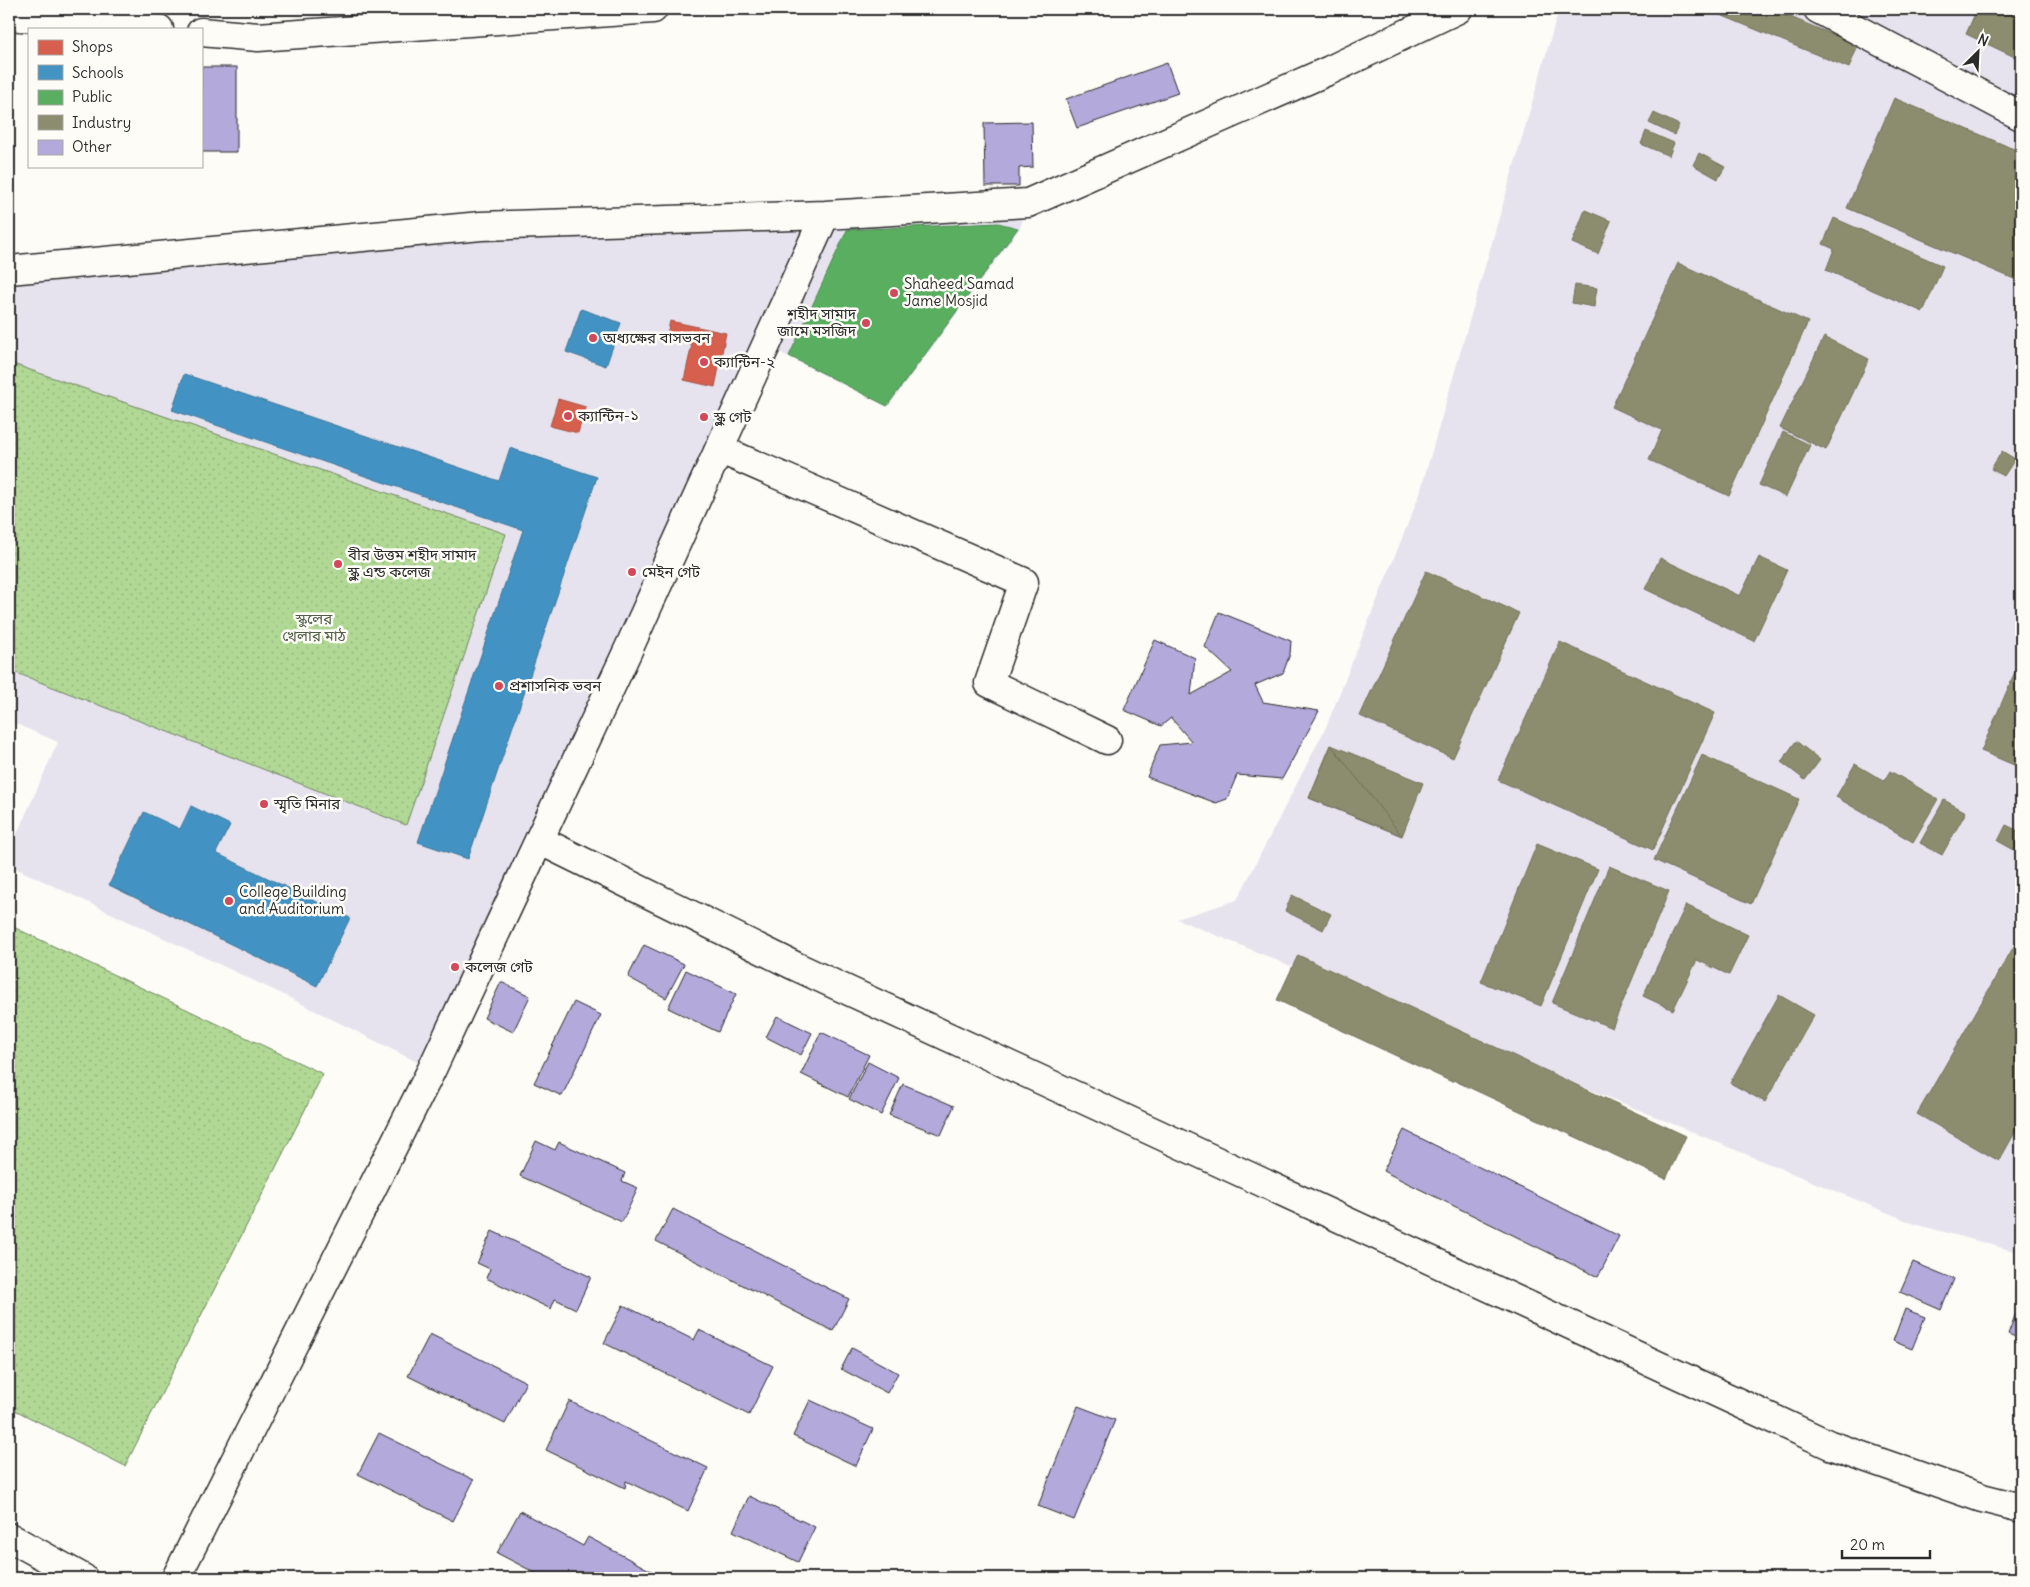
<svg xmlns="http://www.w3.org/2000/svg" width="2030" height="1587" font-family="Delius,'Noto Sans Bengali',sans-serif">
	<style>
		.built { fill: #e7e3ee }
		.park { fill: url(#park-dots); stroke: #6e8260 }
		.shops { fill: #d6604d; stroke: #a35043 }
		.schools { fill: #4393c3; stroke: #3c7495 }
		.public { fill: #5aae61; stroke: #4c8751 }
		.industry { fill: #8c8c6e; stroke: #6f6f5a }
		.building { fill: #b3a9da; stroke: #2b2b2b }
		.lines { fill: none; stroke-linecap: round; stroke-linejoin: round }
		.minor-casing { stroke: #2b2b2b; stroke-width: 31 }
		.minor { stroke: #fdfcf7; stroke-width: 28 }
		.poi-dot { fill: #d1495b; stroke: #fdfcf7; stroke-width: 2 }
		.labels { text-anchor: middle; stroke-width: 5; stroke-linejoin: round; paint-order: stroke }
		.poi-label { font-size: 15px; fill: #2b2b2b; stroke: #fdfcf7; text-anchor: start }
		.park-label { font-size: 15px; fill: #535f4b; stroke: #fdfcf7 }
	</style>
	<defs>
		<pattern id="park-dots" width="8" height="8" patternUnits="userSpaceOnUse" patternTransform="scale(1.25)"><rect width="8" height="8" fill="#b1d995"/><path d="M2 2h.1M6 6h.1" fill="none" stroke="#98ba81" stroke-width="1.8" stroke-linecap="round"/></pattern>
	</defs>
	<rect width="100%" height="100%" fill="#fdfcf7"/>
	<filter id="ink" filterUnits="userSpaceOnUse"><feTurbulence type="fractalNoise" baseFrequency=".02" numOctaves="2"/><feDisplacementMap in="SourceGraphic" scale="10" xChannelSelector="R" yChannelSelector="G"/><feConvolveMatrix kernelMatrix="1 2 1 2 8 2 1 2 1" color-interpolation-filters="sRGB"/></filter>
	<g filter="url(#ink)">
		<path class="built" d="M1559 9H2021V1253L1915 1224 1177 919 1237 900 1326 727 1419 496Z
			M1028 205 1020 228 888 407 767 346 433 1070 282 994 9 865V852L58 742 9 721V295L16 272 483 227Z"/>
		<path class="park" d="M13 364 506 534 406 825 9 670V376Z
			M9 925 323 1074 125 1466 9 1407Z"/>
		<path class="shops" d="M670 321 726 333 715 387 684 380 692 344 666 339Z
			M558 399 586 407 578 433 550 426Z"/>
		<path class="schools" d="M581 309 621 323 606 366 566 352Z
			M184 374 499 481 510 448 597 477 468 859 418 842 523 530 172 410Z
			M191 806 230 825 216 853 350 918 317 986 109 885 144 812 180 829Z"/>
		<path class="public" d="M998 223 1018 228 887 406 789 356 847 230Z"/>
		<path class="industry" d="M1706 9H1771L1858 45 1849 68Z
			M1977 9H2021V60L1966 34Z
			M1894 98 2021 152V282L1847 208Z
			M1654 113 1679 125 1674 135 1649 123Z
			M1646 131 1674 143 1669 156 1641 144Z
			M1699 153 1725 167 1718 179 1693 165Z
			M1585 210 1611 221 1598 254 1572 243Z
			M1834 218 1943 266 1923 312 1826 270 1834 249 1823 244Z
			M1678 263 1808 322 1729 496 1649 460 1662 430 1612 407Z
			M1575 285 1597 288 1594 307 1572 303Z
			M1824 337 1869 359 1826 450 1780 428Z
			M1783 432 1810 445 1786 497 1759 485Z
			M2002 451 2015 459 2004 476 1991 469Z
			M1759 557 1787 570 1754 641 1645 589 1660 558 1740 596Z
			M1426 571 1519 613 1453 758 1360 716Z
			M1560 642 1715 713 1653 850 1498 780Z
			M2021 658V768L1981 751Z
			M1796 741 1820 760 1805 780 1781 762Z
			M1331 745 1402 836 1309 798Z
			M1331 745 1423 783 1402 836 1309 798Z
			M1702 755 1799 799 1751 904 1654 860Z
			M1855 764 1884 781 1890 771 1938 799 1913 842 1836 797Z
			M1944 800 1966 812 1942 855 1920 843Z
			M2006 825 2021 832V854L1998 841Z
			M1537 844 1598 869 1541 1006 1481 982Z
			M1609 866 1669 891 1612 1028 1552 1003Z
			M1292 895 1331 914 1323 930 1285 911Z
			M1686 905 1748 935 1729 975 1697 960 1673 1010 1643 996Z
			M2021 934V1122L1999 1161 1917 1114Z
			M1298 955 1686 1136 1666 1179 1453 1080 1452 1082 1277 1000Z
			M1779 995 1814 1015 1765 1102 1730 1083Z"/>
		<path class="building" d="M1167 63 1178 93 1077 128 1066 99Z
			M201 67H237V152H201Z
			M1032 122 1033 167 1019 168V186H985L984 123Z
			M1219 612 1291 641 1290 654 1283 673 1255 685 1263 702 1319 711 1282 779 1237 775 1227 799 1216 803 1147 777 1160 745 1192 742 1171 718 1161 726 1124 710 1155 640 1195 658 1191 695 1232 672 1205 647Z
			M644 945 684 964 666 998 628 977Z
			M686 970 736 994 718 1032 668 1008Z
			M501 982 530 996 513 1032 484 1018Z
			M574 1002 601 1015 562 1096 534 1083Z
			M777 1016 812 1033 801 1055 766 1037Z
			M821 1032 869 1055 848 1097 801 1074Z
			M868 1062 899 1078 881 1115 849 1099Z
			M903 1084 954 1106 941 1135 889 1115Z
			M1404 1130 1619 1236 1598 1277 1383 1171Z
			M536 1141 555 1150 559 1142 625 1173 622 1181 638 1188 622 1222 520 1176Z
			M673 1209 849 1299 833 1331 656 1241Z
			M492 1231 591 1277 576 1309 555 1299 551 1309 486 1278 490 1269 477 1263Z
			M1913 1262 1954 1279 1941 1310 1900 1292Z
			M2021 1300V1339L2008 1334Z
			M623 1305 694 1340 699 1330 773 1366 749 1415 604 1343Z
			M1905 1309 1925 1317 1912 1349 1893 1341Z
			M430 1334 526 1382 505 1424 408 1376Z
			M852 1348 898 1373 887 1393 841 1369Z
			M810 1400 873 1429 856 1466 793 1436Z
			M569 1401 708 1468 688 1511 626 1481 625 1488 546 1450Z
			M1078 1406 1115 1420 1074 1520 1038 1506Z
			M379 1433 474 1480 453 1521 358 1474Z
			M749 1496 815 1527 798 1562 733 1531Z
			M520 1511 583 1546 588 1537 657 1574 655 1578H545L497 1553Z"/>
		<g class="lines">
			<defs>
				<path id="minor" d="M1818 9 2021 116
					M9 16 159 29
					M201 32 258 37 653 9
					M9 270 481 226 825 215 1028 203 1330 70 1458 9
					M719 449 1024 582 989 683 1107 740
					M539 840 795 966 1830 1445 1982 1498 2021 1508
					M9 1537 83 1578
					M176 1578 431 1071 629 648 825 215"/>
			</defs>
			<use href="#minor" class="minor-casing"/>
			<use href="#minor" class="minor"/>
		</g>
	</g>
	<g class="poi-dot">
		<circle cx="894" cy="293" r="5"/>
		<circle cx="866" cy="323" r="5"/>
		<circle cx="593" cy="338" r="5"/>
		<circle cx="704" cy="362" r="5"/>
		<circle cx="568" cy="416" r="5"/>
		<circle cx="704" cy="417" r="5"/>
		<circle cx="338" cy="564" r="5"/>
		<circle cx="632" cy="572" r="5"/>
		<circle cx="499" cy="686" r="5"/>
		<circle cx="264" cy="804" r="5"/>
		<circle cx="229" cy="901" r="5"/>
		<circle cx="455" cy="967" r="5"/>
	</g>
	<g class="labels">
		<g class="poi-label">
			<text x="904" y="289">Shaheed Samad<tspan x="904" dy="17">Jame Mosjid</tspan></text>
			<text x="856" y="319" text-anchor="end">শহীদ সামাদ<tspan x="856" dy="17">জামে মসজিদ</tspan></text>
			<text x="603" y="343">অধ্যক্ষের বাসভবন</text>
			<text x="714" y="367">ক্যান্টিন-২</text>
			<text x="578" y="421">ক্যান্টিন-১</text>
			<text x="714" y="422">স্কুল গেট</text>
			<text x="348" y="560">বীর উত্তম শহীদ সামাদ<tspan x="348" dy="17">স্কুল এন্ড কলেজ</tspan></text>
			<text x="642" y="577">মেইন গেট</text>
			<text x="509" y="691">প্রশাসনিক ভবন</text>
			<text x="274" y="809">স্মৃতি মিনার</text>
			<text x="239" y="897">College Building<tspan x="239" dy="17">and Auditorium</tspan></text>
			<text x="465" y="972">কলেজ গেট</text>
		</g>
		<g class="park-label">
			<text x="314" y="624">স্কুলের<tspan x="314" dy="17">খেলার মাঠ</tspan></text>
		</g>
	</g>
	<rect width="2030" height="1587" fill="none" stroke="#fdfcf7" stroke-width="30"/>
	<rect x="15" y="15" width="2000" height="1557" fill="none" stroke="#2b2b2b" stroke-width="2" filter="url(#ink)"/>
	<rect x="28" y="28" width="175" height="140" fill="#fdfcf7" stroke="#a9a8a5"/>
	<rect x="38" y="40" width="25" height="15" fill="#d6604d" stroke="#a9a8a5"/>
	<text x="72" y="52" font-size="15" fill="#2b2b2b">Shops</text>
	<rect x="38" y="65" width="25" height="15" fill="#4393c3" stroke="#a9a8a5"/>
	<text x="72" y="78" font-size="15" fill="#2b2b2b">Schools</text>
	<rect x="38" y="90" width="25" height="15" fill="#5aae61" stroke="#a9a8a5"/>
	<text x="72" y="102" font-size="15" fill="#2b2b2b">Public</text>
	<rect x="38" y="115" width="25" height="15" fill="#8c8c6e" stroke="#a9a8a5"/>
	<text x="72" y="128" font-size="15" fill="#2b2b2b">Industry</text>
	<rect x="38" y="140" width="25" height="15" fill="#b3a9da" stroke="#a9a8a5"/>
	<text x="72" y="152" font-size="15" fill="#2b2b2b">Other</text>
	<g transform="translate(1978 52) rotate(24)" stroke="#fdfcf7" stroke-width="4" paint-order="stroke">
	<path d="M0-4L9 19L0 12L-9 19Z" fill="#2b2b2b"/>
	<text y="-8" font-size="14" font-weight="bold" text-anchor="middle" fill="#2b2b2b">N</text>
	</g>
	<path d="M1842 1550v8h88v-8" fill="none" stroke="#2b2b2b" stroke-width="2.5"/>
	<text x="1850" y="1550" font-size="15" fill="#2b2b2b" stroke="#fdfcf7" stroke-width="4" paint-order="stroke">20 m</text>
</svg>
